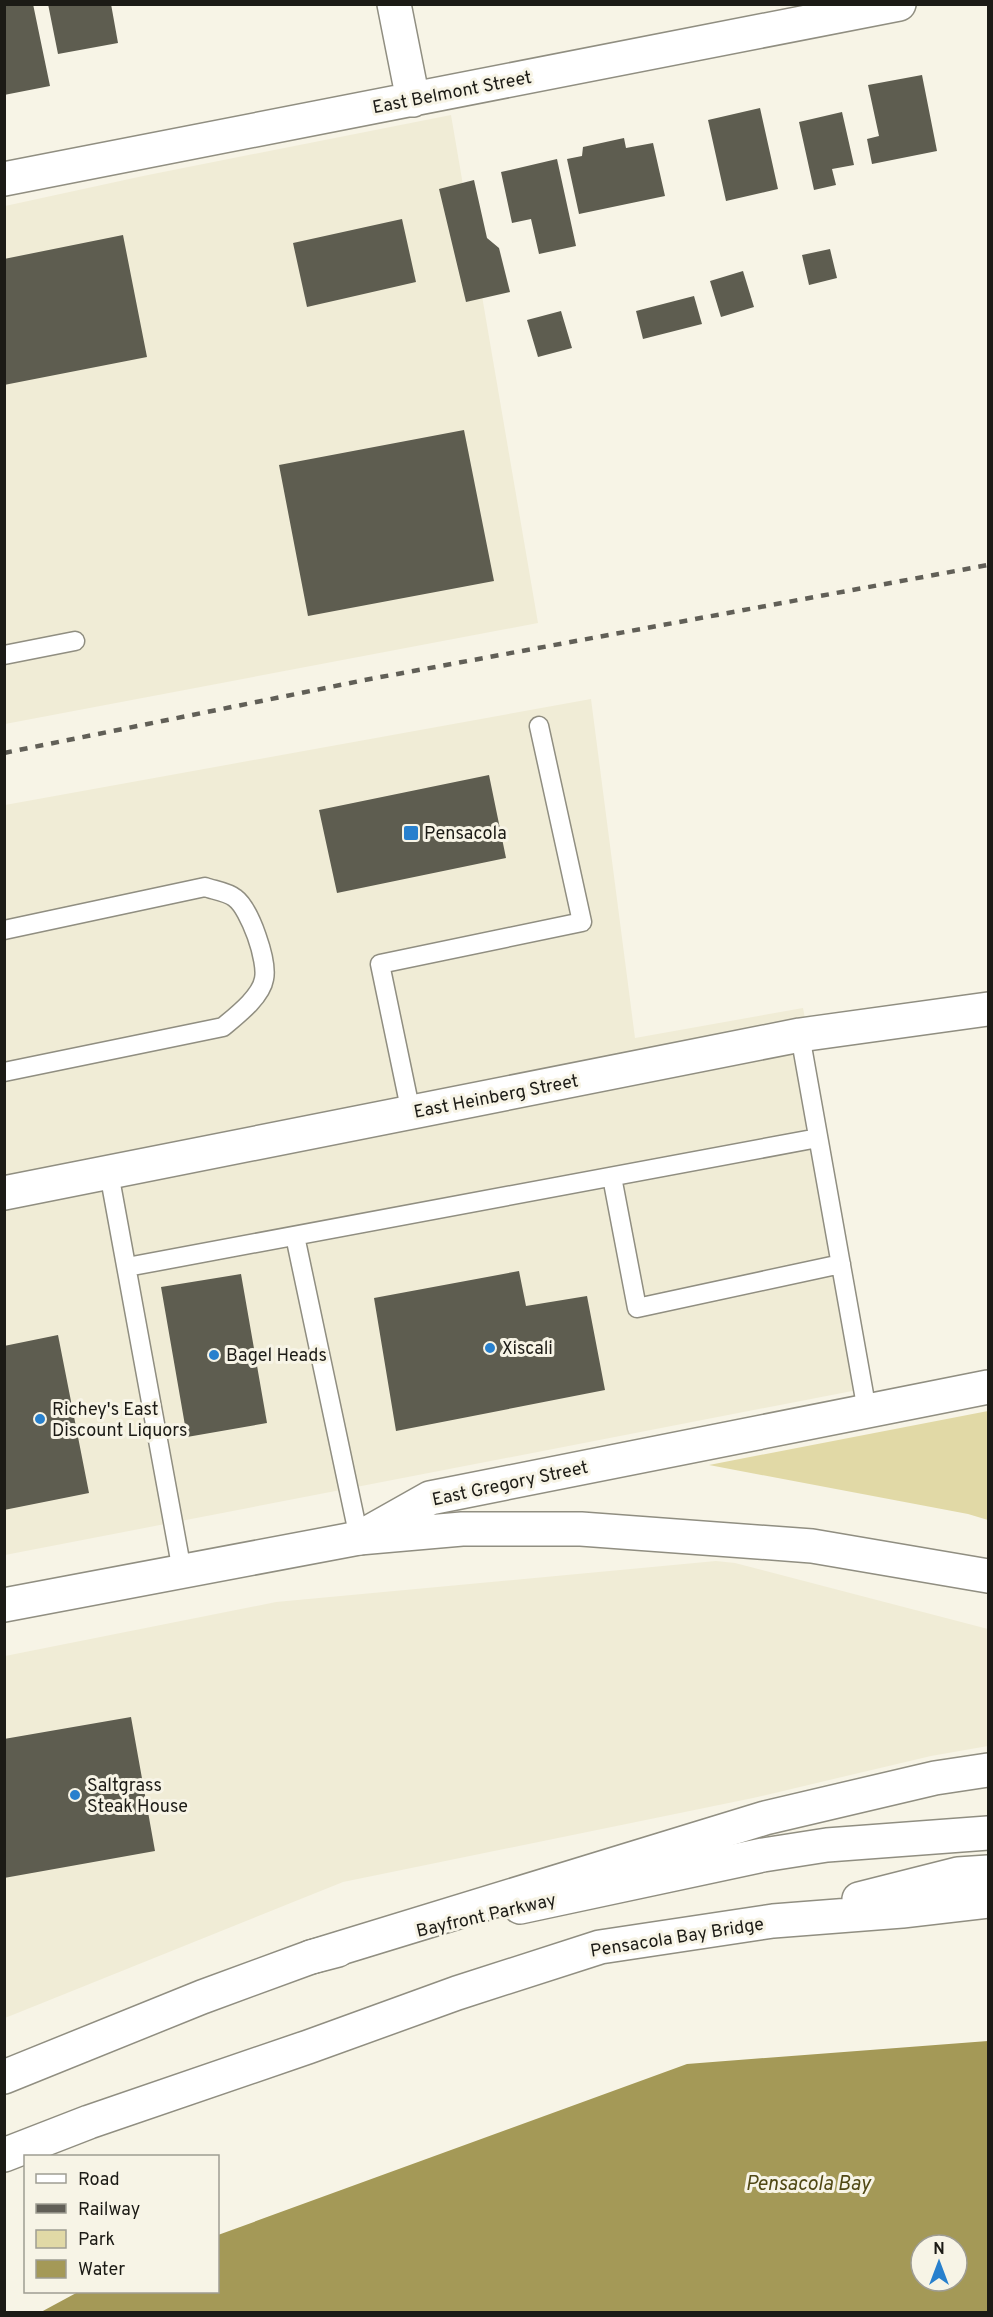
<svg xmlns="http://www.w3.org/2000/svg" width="993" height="2317" font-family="Overpass,sans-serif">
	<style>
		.built { fill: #f0ecd6 }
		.green { fill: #e1d9a6 }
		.water { fill: #a49957; fill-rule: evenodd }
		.building { fill: #5e5d50 }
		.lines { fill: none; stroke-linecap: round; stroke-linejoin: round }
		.lane-casing { stroke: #908e81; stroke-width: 21 }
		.street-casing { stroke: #908e81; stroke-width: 36 }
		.secondary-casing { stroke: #908e81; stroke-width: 36 }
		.highway-casing { stroke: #908e81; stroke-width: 36 }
		.lane { stroke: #fff; stroke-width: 18 }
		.street { stroke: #fff; stroke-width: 33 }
		.secondary { stroke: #fff; stroke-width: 33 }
		.highway { stroke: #fff; stroke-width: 33 }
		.rail { stroke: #615f57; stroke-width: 4.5; stroke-dasharray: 8 8; stroke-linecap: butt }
		.poi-dot { fill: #2880cd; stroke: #f7f4e6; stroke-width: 2 }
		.labels { text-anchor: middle; stroke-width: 6; stroke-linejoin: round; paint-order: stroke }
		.street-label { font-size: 18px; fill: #1c1b16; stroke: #f7f4e6 }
		.poi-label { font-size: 18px; fill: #1c1b16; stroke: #f7f4e6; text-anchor: start }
		.water-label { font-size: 20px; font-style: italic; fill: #504814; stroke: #f7f4e6 }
	</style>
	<rect width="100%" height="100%" fill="#f7f4e6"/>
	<path class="built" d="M451 115 538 623 5 724V206L143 176Z
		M591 699 635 1038 803 1008 873 1387 5 1555V805Z
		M716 1561 735 1563 988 1629V1746L931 1756 753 1798 343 1882 5 2018V1656L276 1602Z"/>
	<path class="green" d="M988 1411V1520L968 1514 709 1465Z"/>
	<path class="water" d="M988 2041V2312H41L78 2292H218V2235L687 2064ZM921 2245H957V2281H921Z"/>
	<path class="building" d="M4 4H33L50 86 4 95Z
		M48 4H111L118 43 58 54Z
		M922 75 937 151 872 164 867 139 879 136 868 85Z
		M760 108 778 189 726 201 708 120Z
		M842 112 854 165 832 169 836 185 814 190 799 122Z
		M624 138 626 148 653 143 665 196 579 214 567 159 582 156 583 147Z
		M557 159 576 246 539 254 531 219 512 223 501 172Z
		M474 180 487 238 499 248 510 292 466 302 439 189Z
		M402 219 416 282 307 307 293 243Z
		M123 235 147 357 4 385V259Z
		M830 249 837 278 809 285 802 255Z
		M743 271 754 307 721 317 710 281Z
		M694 296 702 324 643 339 636 311Z
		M561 311 572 348 538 357 527 320Z
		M464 430 494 581 308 616 279 465Z
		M489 775 506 858 337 893 319 810Z
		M519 1271 526 1306 587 1296 605 1390 396 1431 374 1298Z
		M241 1274 267 1423 187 1437 161 1287Z
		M58 1335 89 1493 4 1510V1346Z
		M131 1717 155 1851 4 1878V1739Z"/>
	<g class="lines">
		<defs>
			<path id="lane" d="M4 655 75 641
				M4 930 205 887C213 890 228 892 235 898 250 909 268 961 264 979 261 997 236 1016 223 1027L4 1072
				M800 1035 867 1411
				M411 1113 380 964 582 922 539 726
				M109 1173 182 1571
				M612 1177 637 1308 841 1264
				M295 1236 359 1538
				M127 1267 818 1138"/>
			<path id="street" d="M394 4 413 100
				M4 179 899 4
				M4 1193 800 1035 988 1009"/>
			<path id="secondary" d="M359 1538 430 1498 988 1387
				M520 1907 763 1855 827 1845 988 1833
				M4 2077 202 1997 311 1957 338 1950"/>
			<path id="highway" d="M4 1605 359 1538 462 1529H581L812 1546 988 1576
				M859 1899 958 1874 988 1872
				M311 1957 765 1818 935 1778 988 1770
				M4 2155 89 2122 308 2047 457 1993 600 1947 773 1921 902 1911 988 1901"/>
		</defs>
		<use href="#lane" class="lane-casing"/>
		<use href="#street" class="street-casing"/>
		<use href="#secondary" class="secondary-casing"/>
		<use href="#highway" class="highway-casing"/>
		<use href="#lane" class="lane"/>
		<use href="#street" class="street"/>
		<use href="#secondary" class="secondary"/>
		<use href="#highway" class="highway"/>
		<path class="rail" d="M4 753 370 679 988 565"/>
	</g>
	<g class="poi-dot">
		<rect x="403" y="825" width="16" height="16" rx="3"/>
		<circle cx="490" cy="1348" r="6"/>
		<circle cx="214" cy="1355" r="6"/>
		<circle cx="40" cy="1419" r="6"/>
		<circle cx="75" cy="1795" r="6"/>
	</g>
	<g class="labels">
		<g class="street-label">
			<text transform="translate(452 92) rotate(-11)" y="6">East Belmont Street</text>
			<text transform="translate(496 1096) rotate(-11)" y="6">East Heinberg Street</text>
			<text transform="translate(510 1483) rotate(-12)" y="6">East Gregory Street</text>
			<text transform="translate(486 1915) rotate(-13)" y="6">Bayfront Parkway</text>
			<text transform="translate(677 1937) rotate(-9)" y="6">Pensacola Bay Bridge</text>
		</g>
		<g class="poi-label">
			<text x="424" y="839">Pensacola</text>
			<text x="502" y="1354">Xiscali</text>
			<text x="226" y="1361">Bagel Heads</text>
			<text x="52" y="1415">Richey's East<tspan x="52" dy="21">Discount Liquors</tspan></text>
			<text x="87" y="1791">Saltgrass<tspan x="87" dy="21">Steak House</tspan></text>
		</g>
		<g class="water-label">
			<text x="808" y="2190">Pensacola Bay</text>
		</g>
	</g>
	<rect width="993" height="2317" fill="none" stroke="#1c1b16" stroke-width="12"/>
	<rect x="24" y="2155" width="195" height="138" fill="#f7f4e6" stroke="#9f9d93" stroke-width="1.5"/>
	<rect x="36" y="2174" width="30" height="9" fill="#ffffff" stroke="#9f9d93" stroke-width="1.5"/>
	<text x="78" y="2185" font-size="18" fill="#1c1b16">Road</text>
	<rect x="36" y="2204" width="30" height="9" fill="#615f57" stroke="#9f9d93" stroke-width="1.5"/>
	<text x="78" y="2215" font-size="18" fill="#1c1b16">Railway</text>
	<rect x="36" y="2230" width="30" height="18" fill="#e1d9a6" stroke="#9f9d93" stroke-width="1.5"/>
	<text x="78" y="2245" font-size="18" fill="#1c1b16">Park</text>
	<rect x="36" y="2260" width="30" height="18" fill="#a49957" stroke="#9f9d93" stroke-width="1.5"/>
	<text x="78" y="2275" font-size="18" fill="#1c1b16">Water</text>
	<g transform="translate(939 2263)"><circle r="28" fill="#f7f4e6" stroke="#9f9d93" stroke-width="1.5"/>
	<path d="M0-4.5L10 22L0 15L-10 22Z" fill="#2880cd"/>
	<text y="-9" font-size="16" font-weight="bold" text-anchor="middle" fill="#1c1b16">N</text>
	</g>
</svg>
